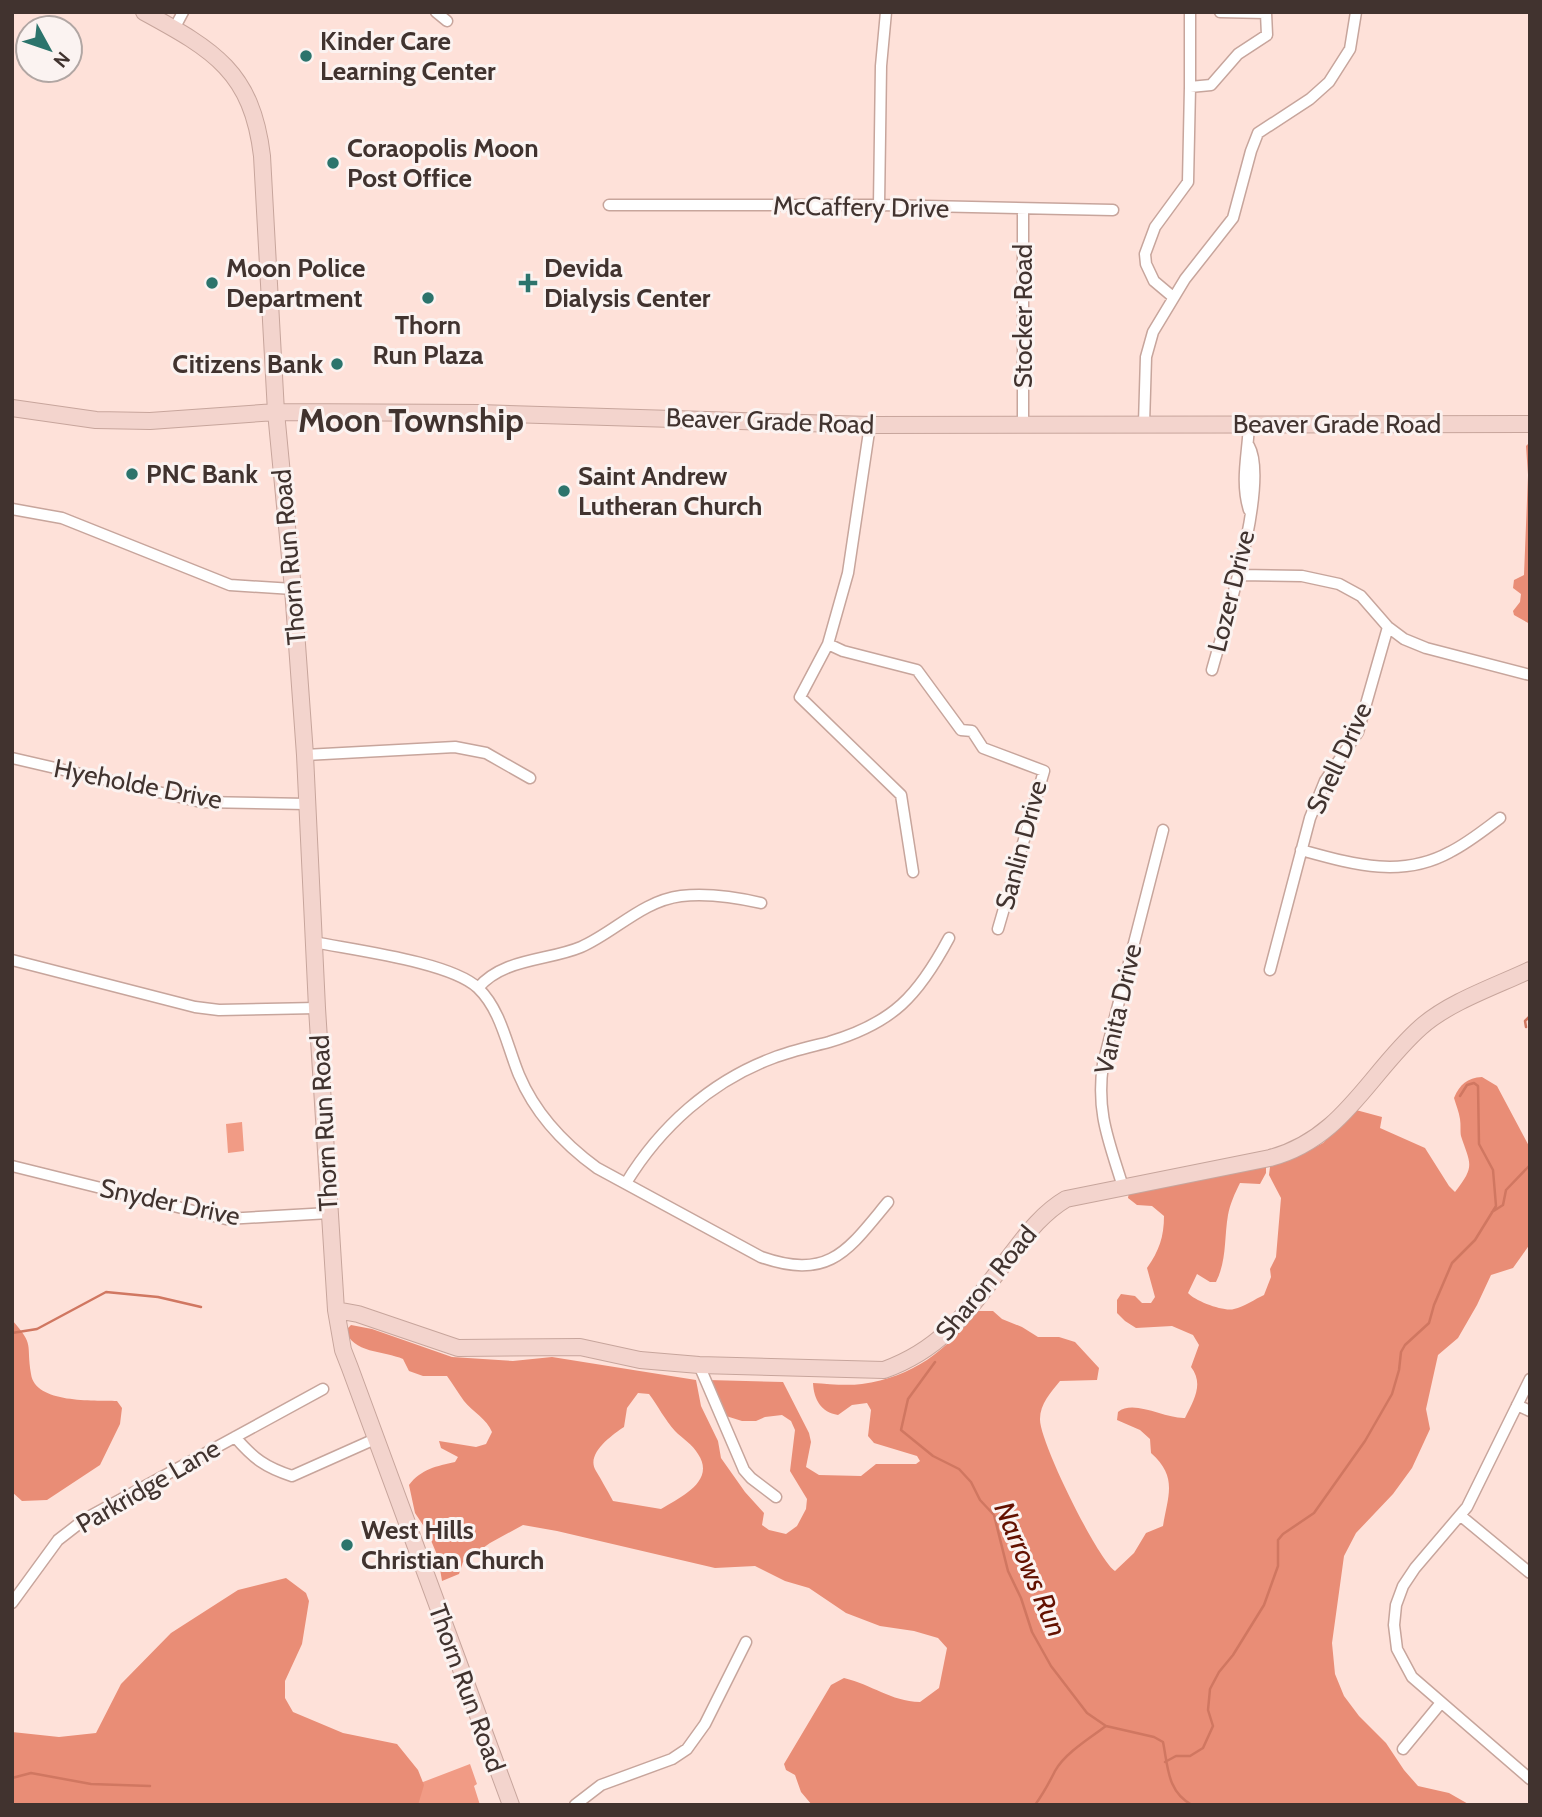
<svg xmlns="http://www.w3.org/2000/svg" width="1542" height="1817" font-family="Cabin,sans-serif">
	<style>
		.green { fill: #f19b85 }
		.forest { fill: #e98d76; fill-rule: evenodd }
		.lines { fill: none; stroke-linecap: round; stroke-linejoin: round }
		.stream { stroke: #d07761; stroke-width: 2.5 }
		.street-casing { stroke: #c7a59c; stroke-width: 13 }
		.secondary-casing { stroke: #c7a59c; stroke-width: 18 }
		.street { stroke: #fff; stroke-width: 10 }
		.secondary { stroke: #f3d4cd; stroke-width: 16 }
		.poi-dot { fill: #2c746c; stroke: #fbf3f1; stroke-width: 2.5 }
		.labels { text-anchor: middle; stroke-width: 6; stroke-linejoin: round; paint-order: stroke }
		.poi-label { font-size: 26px; font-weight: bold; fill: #41332f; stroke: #fbf3f1; text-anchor: start }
		.street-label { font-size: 26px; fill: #41332f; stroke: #fbf3f1 }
		.water-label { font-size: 28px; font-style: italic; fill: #631100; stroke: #fbf3f1 }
		.district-label { font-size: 33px; font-weight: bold; fill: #41332f; stroke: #fbf3f1 }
	</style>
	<rect width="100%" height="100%" fill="#fee1d9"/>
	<path class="green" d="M242 1122 244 1151 228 1153 226 1124Z
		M470 1764 477 1784 474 1786 480 1805H363Z"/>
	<path class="forest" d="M1530 442V624L1514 615 1513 611 1520 602 1521 594 1513 588 1514 580 1524 575 1528 475 1526 446Z
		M1482 1077 1497 1086 1530 1148V1244L1513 1268 1491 1275 1477 1305 1458 1338 1438 1355 1426 1409 1430 1429 1412 1468 1393 1494 1356 1533 1344 1556 1332 1643 1335 1674 1344 1696 1359 1716 1386 1743 1404 1770 1418 1786 1449 1793 1470 1805H812L801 1792 795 1775 786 1770 784 1764 831 1685 844 1678C873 1685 890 1701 920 1702L939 1688 947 1648 938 1638 914 1631 880 1626 846 1613 809 1588 785 1581 755 1566 715 1568 557 1531 523 1525 490 1543 463 1562 459 1574 442 1581 438 1557 427 1531 415 1513 409 1485C421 1469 437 1466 455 1462L458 1457 441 1448 439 1441 476 1447 486 1444 492 1432C487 1419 473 1412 464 1401 458 1393 453 1384 447 1376H423L409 1371 403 1359C385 1351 351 1353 346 1330L351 1325 372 1329 452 1357 513 1361 552 1357 696 1380 701 1406 718 1441 721 1458 745 1492 764 1513 762 1525 769 1530 786 1534 797 1526 806 1509 807 1499 790 1471 795 1430 791 1421 782 1415 765 1417 756 1421H742L726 1416 708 1380 783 1382 809 1433 811 1442 806 1467 819 1475 861 1476 876 1464H916L920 1461 917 1456 874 1443 868 1436 871 1410 867 1403 852 1405 838 1415C821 1412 814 1400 813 1383 829 1384 846 1386 862 1384 913 1377 946 1351 977 1311H993L1002 1319 1022 1327 1038 1337H1059L1075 1342 1099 1368 1097 1380 1060 1381C1051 1392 1040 1404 1040 1419 1039 1441 1098 1560 1115 1571L1134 1553 1146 1533 1163 1526C1168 1495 1178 1477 1151 1453L1150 1439 1140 1430 1117 1420 1118 1412C1134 1399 1165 1419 1185 1418 1194 1400 1204 1384 1191 1367L1199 1345 1193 1335 1172 1326 1136 1328 1125 1321 1117 1313V1300L1121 1294 1135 1296 1142 1303H1151L1155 1297 1147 1268C1159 1251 1164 1237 1164 1216L1152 1206 1137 1205 1128 1198 1129 1192 1266 1164V1173L1260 1184 1240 1183C1235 1193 1230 1204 1228 1215 1224 1238 1227 1260 1216 1282H1210L1197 1274 1188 1293C1195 1301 1224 1312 1234 1309 1244 1307 1255 1299 1264 1295L1271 1277 1270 1269 1276 1257 1281 1198 1269 1175 1270 1167 1275 1162 1301 1155 1323 1143 1356 1110 1382 1117 1380 1128 1425 1148 1449 1186 1455 1192C1476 1165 1470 1164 1461 1136 1460 1131 1461 1125 1460 1119 1459 1112 1456 1105 1454 1098 1460 1084 1467 1078 1482 1077ZM638 1393 649 1394C658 1406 665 1420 675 1431 682 1438 693 1445 698 1454 716 1481 681 1497 661 1509L613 1501C607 1490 602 1481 596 1471 585 1454 612 1435 624 1427L627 1408Z
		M12 1320C35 1346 26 1343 31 1374 35 1404 94 1400 117 1401L122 1408 120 1424 100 1465 47 1500 22 1501 12 1492Z
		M286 1578 306 1593 309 1601 302 1644 285 1681V1698L293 1712 343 1733 397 1744 418 1770 424 1785 418 1805H12V1732L59 1737 96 1733 121 1684 171 1633 238 1590Z"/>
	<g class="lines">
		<path class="stream" d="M1526 1027 1525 1021 1530 1016
			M1492 1212 1503 1205 1506 1190 1530 1165
			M12 1333 37 1329 106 1292 158 1297 201 1307
			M935 1362 908 1399 901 1430 933 1456 959 1469 971 1482 980 1500 994 1515 1008 1571 1021 1598 1032 1632 1051 1666 1087 1713 1106 1726 1154 1737 1163 1742C1168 1766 1167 1792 1192 1805
			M1165 1762 1176 1756H1190L1203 1748 1213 1726 1208 1710 1210 1689 1219 1672 1233 1655 1264 1605 1278 1566V1540L1283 1534 1314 1513 1365 1441 1392 1394 1399 1370 1401 1352 1405 1345 1429 1323 1434 1305 1452 1263 1475 1240 1496 1206 1493 1170 1479 1144 1478 1086 1474 1083 1467 1085 1460 1096
			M12 1778 31 1773 91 1784 150 1786
			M1035 1805C1043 1794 1049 1783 1055 1771 1065 1753 1090 1738 1106 1726"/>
		<defs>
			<path id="street" d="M436 12 447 21
				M174 29 183 12
				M1190 87V12
				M609 205H879L1113 210
				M879 205 881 66 886 12
				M1023 210V423
				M1173 297 1154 281 1146 264 1145 254 1155 227 1188 182 1190 87 1211 85 1238 54 1267 35 1266 13 1220 12
				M1144 424 1146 357 1153 332 1185 279 1233 218 1251 151 1258 133 1310 99 1329 82 1350 49 1356 12
				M870 425 848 573 828 644 800 697 901 795 913 872
				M12 509 62 518 230 585 293 589
				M1249 510C1240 481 1248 453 1249 424
				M1239 575 1302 576 1339 584 1361 596 1388 627 1404 639 1426 648 1530 675
				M828 644 843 651 917 670 961 730 972 731 983 748 1044 771 998 929
				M1212 670C1224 626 1270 483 1249 446
				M305 755 455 747 486 753 530 778
				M12 758 201 802 307 804
				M1301 850C1352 864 1401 879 1450 852 1468 843 1484 830 1500 818
				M314 942C353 950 451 962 478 988 501 1010 507 1046 519 1075 535 1113 564 1144 597 1168L761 1257C830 1281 848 1250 888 1202
				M12 960 195 1007 219 1010 317 1008
				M1270 970 1310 818 1325 781 1358 732 1388 627
				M478 988C503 958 548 961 581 947 615 932 642 901 681 896 707 893 735 897 761 903
				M12 1166 226 1219 329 1213
				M626 1183C660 1127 711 1081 773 1058 791 1051 810 1047 829 1042 893 1023 918 996 949 938
				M1123 1187C1109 1141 1096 1113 1103 1064L1163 830
				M699 1365 744 1470 751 1478 776 1497
				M1530 1379 1467 1507 1415 1568 1403 1586 1396 1605 1394 1625 1397 1649 1412 1677 1530 1779
				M1517 1405 1530 1411
				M235 1437C254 1459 265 1467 292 1476L375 1439
				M1461 1516 1530 1573
				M12 1603 58 1540 85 1519 323 1389
				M1403 1749 1440 1704
				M575 1805 601 1785 672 1759 687 1749 705 1724 746 1642"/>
			<path id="secondary" d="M144 12C214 50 252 72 262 156L276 412 293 589 305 755 317 1008 336 1310 343 1350 350 1368 511 1805
				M12 408 96 420 150 421 276 412 479 413 870 425 1530 424
				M336 1310 358 1314 458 1348 580 1347 640 1360 699 1365 884 1370C948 1347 973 1303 1013 1252 1028 1232 1044 1212 1066 1199L1270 1158C1343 1139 1369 1073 1421 1027 1449 1002 1496 986 1530 970"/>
		</defs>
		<use href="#street" class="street-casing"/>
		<use href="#secondary" class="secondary-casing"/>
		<use href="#street" class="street"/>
		<use href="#secondary" class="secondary"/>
	</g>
	<g class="poi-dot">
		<circle cx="306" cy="56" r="7"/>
		<circle cx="333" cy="163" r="7"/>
		<circle cx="212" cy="283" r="7"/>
		<path d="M524.5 272.5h7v7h7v7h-7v7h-7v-7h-7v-7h7z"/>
		<circle cx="428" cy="298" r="7"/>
		<circle cx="337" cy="364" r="7"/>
		<circle cx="132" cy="474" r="7"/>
		<circle cx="564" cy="491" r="7"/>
		<circle cx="347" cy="1545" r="7"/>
	</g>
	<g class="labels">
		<g class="poi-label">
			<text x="320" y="50">Kinder Care<tspan x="320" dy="30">Learning Center</tspan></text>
			<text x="347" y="157">Coraopolis Moon<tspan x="347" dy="30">Post Office</tspan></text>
			<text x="226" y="277">Moon Police<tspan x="226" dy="30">Department</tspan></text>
			<text x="544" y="277">Devida<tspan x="544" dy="30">Dialysis Center</tspan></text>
			<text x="428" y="334" text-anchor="middle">Thorn<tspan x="428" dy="30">Run Plaza</tspan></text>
			<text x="323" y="373" text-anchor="end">Citizens Bank</text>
			<text x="146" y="483">PNC Bank</text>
			<text x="578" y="485">Saint Andrew<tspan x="578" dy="30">Lutheran Church</tspan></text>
			<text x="361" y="1539">West Hills<tspan x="361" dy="30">Christian Church</tspan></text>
		</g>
		<g class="street-label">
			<text transform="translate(861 207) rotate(1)" y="9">McCaffery Drive</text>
			<text transform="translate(1023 316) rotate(-90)" y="9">Stocker Road</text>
			<text transform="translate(770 421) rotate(2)" y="9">Beaver Grade Road</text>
			<text x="1337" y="433">Beaver Grade Road</text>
			<text transform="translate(289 557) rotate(-95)" y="9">Thorn Run Road</text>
			<text transform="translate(1231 591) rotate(-76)" y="9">Lozer Drive</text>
			<text transform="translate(1339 758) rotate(-65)" y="9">Snell Drive</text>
			<text transform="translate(138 784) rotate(11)" y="9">Hyeholde Drive</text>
			<text transform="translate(1021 845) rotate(-75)" y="9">Sanlin Drive</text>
			<text transform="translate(1118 1009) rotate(-77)" y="9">Vanita Drive</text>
			<text transform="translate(324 1123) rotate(-93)" y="9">Thorn Run Road</text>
			<text transform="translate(170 1202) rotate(12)" y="9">Snyder Drive</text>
			<text transform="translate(986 1283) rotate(-50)" y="9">Sharon Road</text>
			<text transform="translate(148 1486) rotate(-30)" y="9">Parkridge Lane</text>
			<text transform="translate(467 1688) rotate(70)" y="9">Thorn Run Road</text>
		</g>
		<g class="water-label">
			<text transform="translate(1031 1569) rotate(67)" y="10">Narrows Run</text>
		</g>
		<g class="district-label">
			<text x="411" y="432">Moon Township</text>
		</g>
	</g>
	<rect width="1542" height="1817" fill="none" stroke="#41332f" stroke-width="28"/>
	<g transform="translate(49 49) rotate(130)"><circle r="33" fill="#fbf3f1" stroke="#b1a6a3" stroke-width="2"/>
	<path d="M0-5L12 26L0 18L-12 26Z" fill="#2c746c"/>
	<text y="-10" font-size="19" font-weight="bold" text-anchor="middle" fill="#41332f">N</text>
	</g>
</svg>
